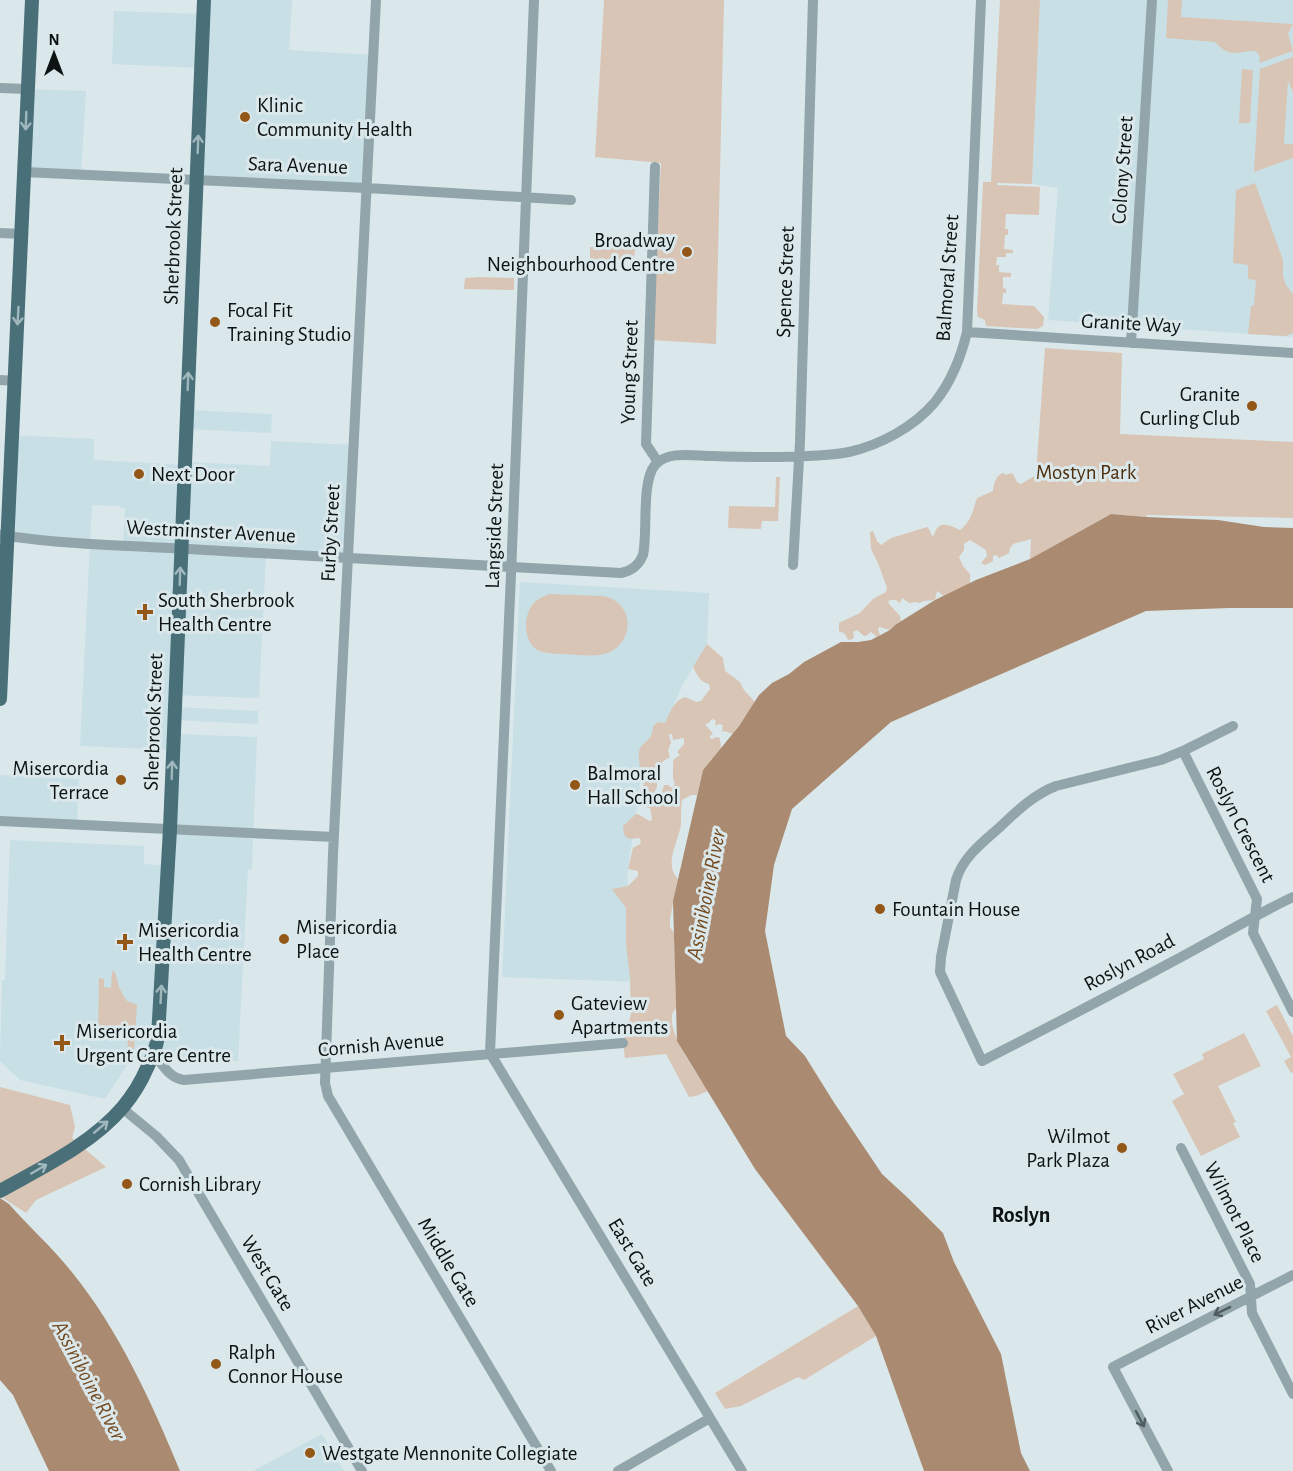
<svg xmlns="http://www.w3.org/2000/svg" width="1293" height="1471" font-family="'Alegreya Sans',sans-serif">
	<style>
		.built { fill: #c8dfe5; fill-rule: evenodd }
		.green { fill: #d9c5b5; fill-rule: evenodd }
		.water { fill: #aa8b71 }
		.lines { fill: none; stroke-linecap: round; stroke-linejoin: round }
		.minor { stroke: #91a5aa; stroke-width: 10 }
		.major { stroke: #496f78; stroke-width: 14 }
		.oneway { stroke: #a0b8bd }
		.oneway2 { stroke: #4f5c5e }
		.poi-dot { fill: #935817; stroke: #dae8eb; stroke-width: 2 }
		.labels { text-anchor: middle; stroke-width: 6; stroke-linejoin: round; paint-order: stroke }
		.poi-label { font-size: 21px; fill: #0d1213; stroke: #dae8eb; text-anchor: start }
		.street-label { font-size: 21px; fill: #0d1213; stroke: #dae8eb }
		.park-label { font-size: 21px; fill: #4f2f0d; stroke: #dae8eb }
		.water-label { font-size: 22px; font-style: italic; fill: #754a1f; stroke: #dae8eb }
		.neighbourhood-label { font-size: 22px; font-weight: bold; fill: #0d1213; stroke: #dae8eb }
	</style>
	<rect width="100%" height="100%" fill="#dae8eb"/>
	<path class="built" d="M204 0H292L289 50 373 55 367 188 196 180 201 68 112 64 114 11 203 14Z
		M1040 0H1293V337L1048 320 1058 188 1032 184Z
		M28 89 86 91 81 175 24 172Z
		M187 410 272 414 271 433 186 429Z
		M12 435 94 439V460L184 465 185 462 270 466 271 441 354 445 349 558 266 554 259 698 175 695V707L258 711V724L174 720V734L257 737 252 869 248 870 238 1061 132 1057 105 1099 20 1080 0 1061 2 980H5L10 840 144 846V864L167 866 172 750 80 746 90 544 8 536ZM92 505 120 506V508H125L123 545 90 543Z
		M520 582 709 593 707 644 683 684 641 778 627 877 639 982 502 977Z
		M0 775 79 779 77 824 0 821Z
		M322 1434 344 1471H253Z"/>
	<path class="green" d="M604 0H724L716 344 652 340 661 163 595 157Z
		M1000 0H1040L1032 184 997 183V185L1040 187 1039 215 1006 214 1005 229H1008V235H1005L1004 249 1013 250V253H1006V257H997L996 265H999V272L1011 273V277H1003V288L1006 289V293H1003L1002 304 1034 306 1044 317 1043 326 1037 329 986 326 985 320 978 317 977 312 983 182H991Z
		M1168 0H1182L1181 17 1293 24 1288 34 1293 51 1259 63 1260 57 1256 51C1236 51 1231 59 1215 42L1166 38Z
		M1293 57V92L1288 81 1284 144H1293V158L1254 172 1260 69Z
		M1242 69 1253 70 1250 123H1239Z
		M1255 183 1283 260V276L1286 285 1293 294V333L1286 336 1248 334 1251 306H1254L1256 280 1248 279V265L1233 263 1236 190Z
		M590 247 635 249 634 260 590 259Z
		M480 277 514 278V290L464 289 465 278Z
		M1045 348 1122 353 1120 434 1293 442V518L1147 515 1146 517 1111 514 1030 559 1031 539 1013 544 1010 548 1009 553 999 558 996 555 993 556V561L985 565 981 563 987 556 986 550 970 540 964 544V550L959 557 963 566 970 574V583L945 597 937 591 935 600 924 601 919 603 916 602 909 603 902 598 900 603 896 600H890L888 602 889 604 900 616 901 621 895 625 890 630 879 627 878 629 880 635 877 637 871 632 866 636H864L857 630 853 632 854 636 853 639 848 640 845 634 839 631V623L860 613 873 599 886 592 887 588 878 563 871 549 870 532 873 531 877 541 881 545 891 538 924 528 928 527 932 536 934 535C939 519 948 525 960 530 971 522 973 510 977 498L993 491C994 484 995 476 1003 473L1006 475 1011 473 1013 474 1017 482 1021 484 1036 475Z
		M776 477H780L778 521H762L761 529 728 528 729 506 775 507Z
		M549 594 602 596C632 600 636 637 612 651 597 659 577 654 561 654 550 653 538 654 531 644 524 633 524 615 533 604 537 599 543 597 549 594Z
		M707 644 723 658 725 671 740 682 744 690 755 702 733 734 724 731 721 732 723 729 722 727 723 725 718 724 717 726 715 724 716 721 713 719 711 720 709 723 705 724 713 734 710 736V738L712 739 716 737 720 738 721 748 703 770 697 795H691L682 800C681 808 681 816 681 824 679 841 663 864 678 879L670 919V927L674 933 676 1008C674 1012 672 1012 672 1017 669 1035 698 1075 708 1091L696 1096 689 1097 666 1054 625 1058 623 1043 631 1014 630 977 626 944V908L612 889 628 886 638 876V871L628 869 633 848 640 844 641 841 639 838C628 840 623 839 623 826L636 814C641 814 645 820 651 821L652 819 650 808 637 805 639 792 642 788 646 778 644 773 641 778C641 770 638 760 639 752 641 741 653 742 653 726L658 722 665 723C670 713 673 701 685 697L697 702 701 701 710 689 709 684C700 682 697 675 693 667ZM671 734H672L673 740 684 738V744L677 752 680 755 673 760C674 768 671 777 675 784L672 788 668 785H664L661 795H659L654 793 657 787V779L662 774V762L670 757 668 751 671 742 669 735Z
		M112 971 115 972 119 987 124 997 127 1001 137 1005 134 1052 127 1060 128 1037 98 1036 99 978 104 979V987L111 988Z
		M1277 1005 1293 1036V1072L1291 1073 1284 1061 1291 1057 1266 1011Z
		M1244 1033 1261 1066 1218 1086 1236 1122 1233 1123 1240 1137 1201 1156 1172 1101 1184 1094 1173 1074 1204 1059 1202 1054Z
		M0 1087 70 1105 75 1127 72 1138 106 1167 36 1200 26 1213 0 1196Z
		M858 1306 876 1336 804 1380 798 1377 741 1406 725 1409 715 1393Z"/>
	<path class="water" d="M1111 514 1146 517 1218 520 1264 527 1293 528V608H1229L1146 611 891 722 792 809 774 865 765 931 786 1036 805 1056 833 1101 882 1174 908 1198 943 1233 954 1262 1001 1354 1021 1453 1030 1471H924L876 1336 858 1306 755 1169 677 1041 673 901 703 770 739 726 759 695 772 683 789 674 804 662 841 642H858L871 640 890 630 895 625 935 600 976 580 1030 559Z
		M0 1198 9 1204C29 1227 52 1247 71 1271 119 1330 151 1401 180 1471H49L13 1395 0 1380Z"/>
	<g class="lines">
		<path class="minor" d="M376 0 333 854 325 1083 328 1096 551 1471
			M534 0 511 574 490 1053 742 1471
			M0 88 28 89
			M655 167 646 444 658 462
			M24 172 367 188 571 200
			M0 233 21 234
			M967 332 1293 353
			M1131 343 1152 0
			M0 380 15 381
			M0 535C73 546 148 546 222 551 355 559 488 566 621 573 632 571 639 565 643 555 648 532 641 482 655 465 668 450 695 456 712 456 744 457 776 458 808 456 822 455 835 455 849 452 880 445 914 427 935 402 951 382 961 357 967 332L981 0
			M793 565 800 442 813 0
			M1183 751 1233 726
			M0 821 334 837
			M1293 897C1251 917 1210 942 1168 964 1107 997 1045 1029 982 1061L940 972 941 957 956 880C963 857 983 842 1000 827 1017 811 1033 795 1056 786L1161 760 1183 751 1257 899 1253 933 1293 1012
			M154 1054C163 1065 169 1078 184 1080L623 1043
			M122 1108 156 1136 179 1160 362 1471
			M1181 1148 1250 1284 1252 1313 1293 1394
			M618 1471 710 1418
			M1168 1471 1113 1367 1293 1275"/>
		<path class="major" d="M0 699 32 0
			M0 1191C41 1168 92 1144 123 1107 133 1095 141 1082 147 1068 152 1058 156 1048 158 1037L170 829 204 0"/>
	</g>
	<defs><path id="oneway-shaft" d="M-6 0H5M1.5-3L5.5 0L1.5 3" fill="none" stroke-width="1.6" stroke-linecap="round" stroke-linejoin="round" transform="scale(1.5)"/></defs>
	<g class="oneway">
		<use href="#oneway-shaft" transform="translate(26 121) rotate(92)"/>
		<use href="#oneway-shaft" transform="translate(198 144) rotate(-88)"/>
		<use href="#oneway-shaft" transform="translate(18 316) rotate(93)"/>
		<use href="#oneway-shaft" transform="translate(188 381) rotate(-88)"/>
		<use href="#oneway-shaft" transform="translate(180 576) rotate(-88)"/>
		<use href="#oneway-shaft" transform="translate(172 770) rotate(-88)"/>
		<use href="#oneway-shaft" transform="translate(161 994) rotate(-87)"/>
		<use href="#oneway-shaft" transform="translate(101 1127) rotate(-40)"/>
		<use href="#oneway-shaft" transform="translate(39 1169) rotate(-30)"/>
	</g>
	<g class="oneway2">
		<use href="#oneway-shaft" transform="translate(1222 1311) rotate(154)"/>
		<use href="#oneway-shaft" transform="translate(1140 1419) rotate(62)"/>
	</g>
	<g class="poi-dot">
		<circle cx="245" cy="117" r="6"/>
		<circle cx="687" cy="252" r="6"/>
		<circle cx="215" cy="322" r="6"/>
		<circle cx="1252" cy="406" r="6"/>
		<circle cx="139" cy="474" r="6"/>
		<path d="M142 603h6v6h6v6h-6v6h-6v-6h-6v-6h6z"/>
		<circle cx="121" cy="780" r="6"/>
		<circle cx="575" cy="785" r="6"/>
		<circle cx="880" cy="909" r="6"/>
		<circle cx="284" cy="939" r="6"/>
		<path d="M122 933h6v6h6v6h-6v6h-6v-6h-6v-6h6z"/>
		<circle cx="559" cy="1015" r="6"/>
		<path d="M59 1034h6v6h6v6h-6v6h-6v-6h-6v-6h6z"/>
		<circle cx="1122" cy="1148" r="6"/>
		<circle cx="127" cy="1184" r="6"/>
		<circle cx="216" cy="1364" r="6"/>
		<circle cx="310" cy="1453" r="6"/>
	</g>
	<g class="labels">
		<g class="poi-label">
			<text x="257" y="112">Klinic<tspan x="257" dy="24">Community Health</tspan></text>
			<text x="675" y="247" text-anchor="end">Broadway<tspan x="675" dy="24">Neighbourhood Centre</tspan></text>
			<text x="227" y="317">Focal Fit<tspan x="227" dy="24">Training Studio</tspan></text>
			<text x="1240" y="401" text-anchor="end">Granite<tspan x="1240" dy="24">Curling Club</tspan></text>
			<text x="151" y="481">Next Door</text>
			<text x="158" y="607">South Sherbrook<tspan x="158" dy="24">Health Centre</tspan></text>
			<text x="109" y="775" text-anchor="end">Misercordia<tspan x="109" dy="24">Terrace</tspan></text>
			<text x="587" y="780">Balmoral<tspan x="587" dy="24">Hall School</tspan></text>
			<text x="892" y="916">Fountain House</text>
			<text x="296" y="934">Misericordia<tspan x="296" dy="24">Place</tspan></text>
			<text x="138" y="937">Misericordia<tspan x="138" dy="24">Health Centre</tspan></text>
			<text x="571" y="1010">Gateview<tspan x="571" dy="24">Apartments</tspan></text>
			<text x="76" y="1038">Misericordia<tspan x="76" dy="24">Urgent Care Centre</tspan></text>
			<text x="1110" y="1143" text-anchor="end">Wilmot<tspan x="1110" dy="24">Park Plaza</tspan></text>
			<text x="139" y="1191">Cornish Library</text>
			<text x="228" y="1359">Ralph<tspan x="228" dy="24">Connor House</tspan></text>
			<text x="322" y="1460">Westgate Mennonite Collegiate</text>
		</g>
		<g class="street-label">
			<text transform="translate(298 165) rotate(2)" y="7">Sara Avenue</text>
			<text transform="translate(1122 170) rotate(-86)" y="7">Colony Street</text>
			<text transform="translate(173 236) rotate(-88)" y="7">Sherbrook Street</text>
			<text transform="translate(947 278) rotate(-86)" y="7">Balmoral Street</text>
			<text transform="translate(785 282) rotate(-88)" y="7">Spence Street</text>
			<text transform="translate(1131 323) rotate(3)" y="7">Granite Way</text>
			<text transform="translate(629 372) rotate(-88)" y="7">Young Street</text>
			<text transform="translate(494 526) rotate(-88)" y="7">Langside Street</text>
			<text transform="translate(211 531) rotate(3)" y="7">Westminster Avenue</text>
			<text transform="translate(330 533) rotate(-87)" y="7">Furby Street</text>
			<text transform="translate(153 722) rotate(-88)" y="7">Sherbrook Street</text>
			<text transform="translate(1241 824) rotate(63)" y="7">Roslyn Crescent</text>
			<text transform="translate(1129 962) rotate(-28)" y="7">Roslyn Road</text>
			<text transform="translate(381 1044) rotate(-5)" y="7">Cornish Avenue</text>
			<text transform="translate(1235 1212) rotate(63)" y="7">Wilmot Place</text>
			<text transform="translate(633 1252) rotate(59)" y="7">East Gate</text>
			<text transform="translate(449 1262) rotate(59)" y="7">Middle Gate</text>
			<text transform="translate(268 1273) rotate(59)" y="7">West Gate</text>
			<text transform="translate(1194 1304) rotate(-27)" y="7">River Avenue</text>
		</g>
		<g class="park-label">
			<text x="1086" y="479">Mostyn Park</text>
		</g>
		<g class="water-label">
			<text transform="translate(705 894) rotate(-79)" y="8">Assiniboine River</text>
			<text transform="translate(90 1380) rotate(62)" y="8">Assiniboine River</text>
		</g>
		<g class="neighbourhood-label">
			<text x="1021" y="1222">Roslyn</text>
		</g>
	</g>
	<g transform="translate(54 54)" stroke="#dae8eb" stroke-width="4.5" paint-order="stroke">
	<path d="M0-4.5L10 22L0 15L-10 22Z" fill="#0d1213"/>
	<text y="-9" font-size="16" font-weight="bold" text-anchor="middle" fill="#0d1213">N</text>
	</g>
</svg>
